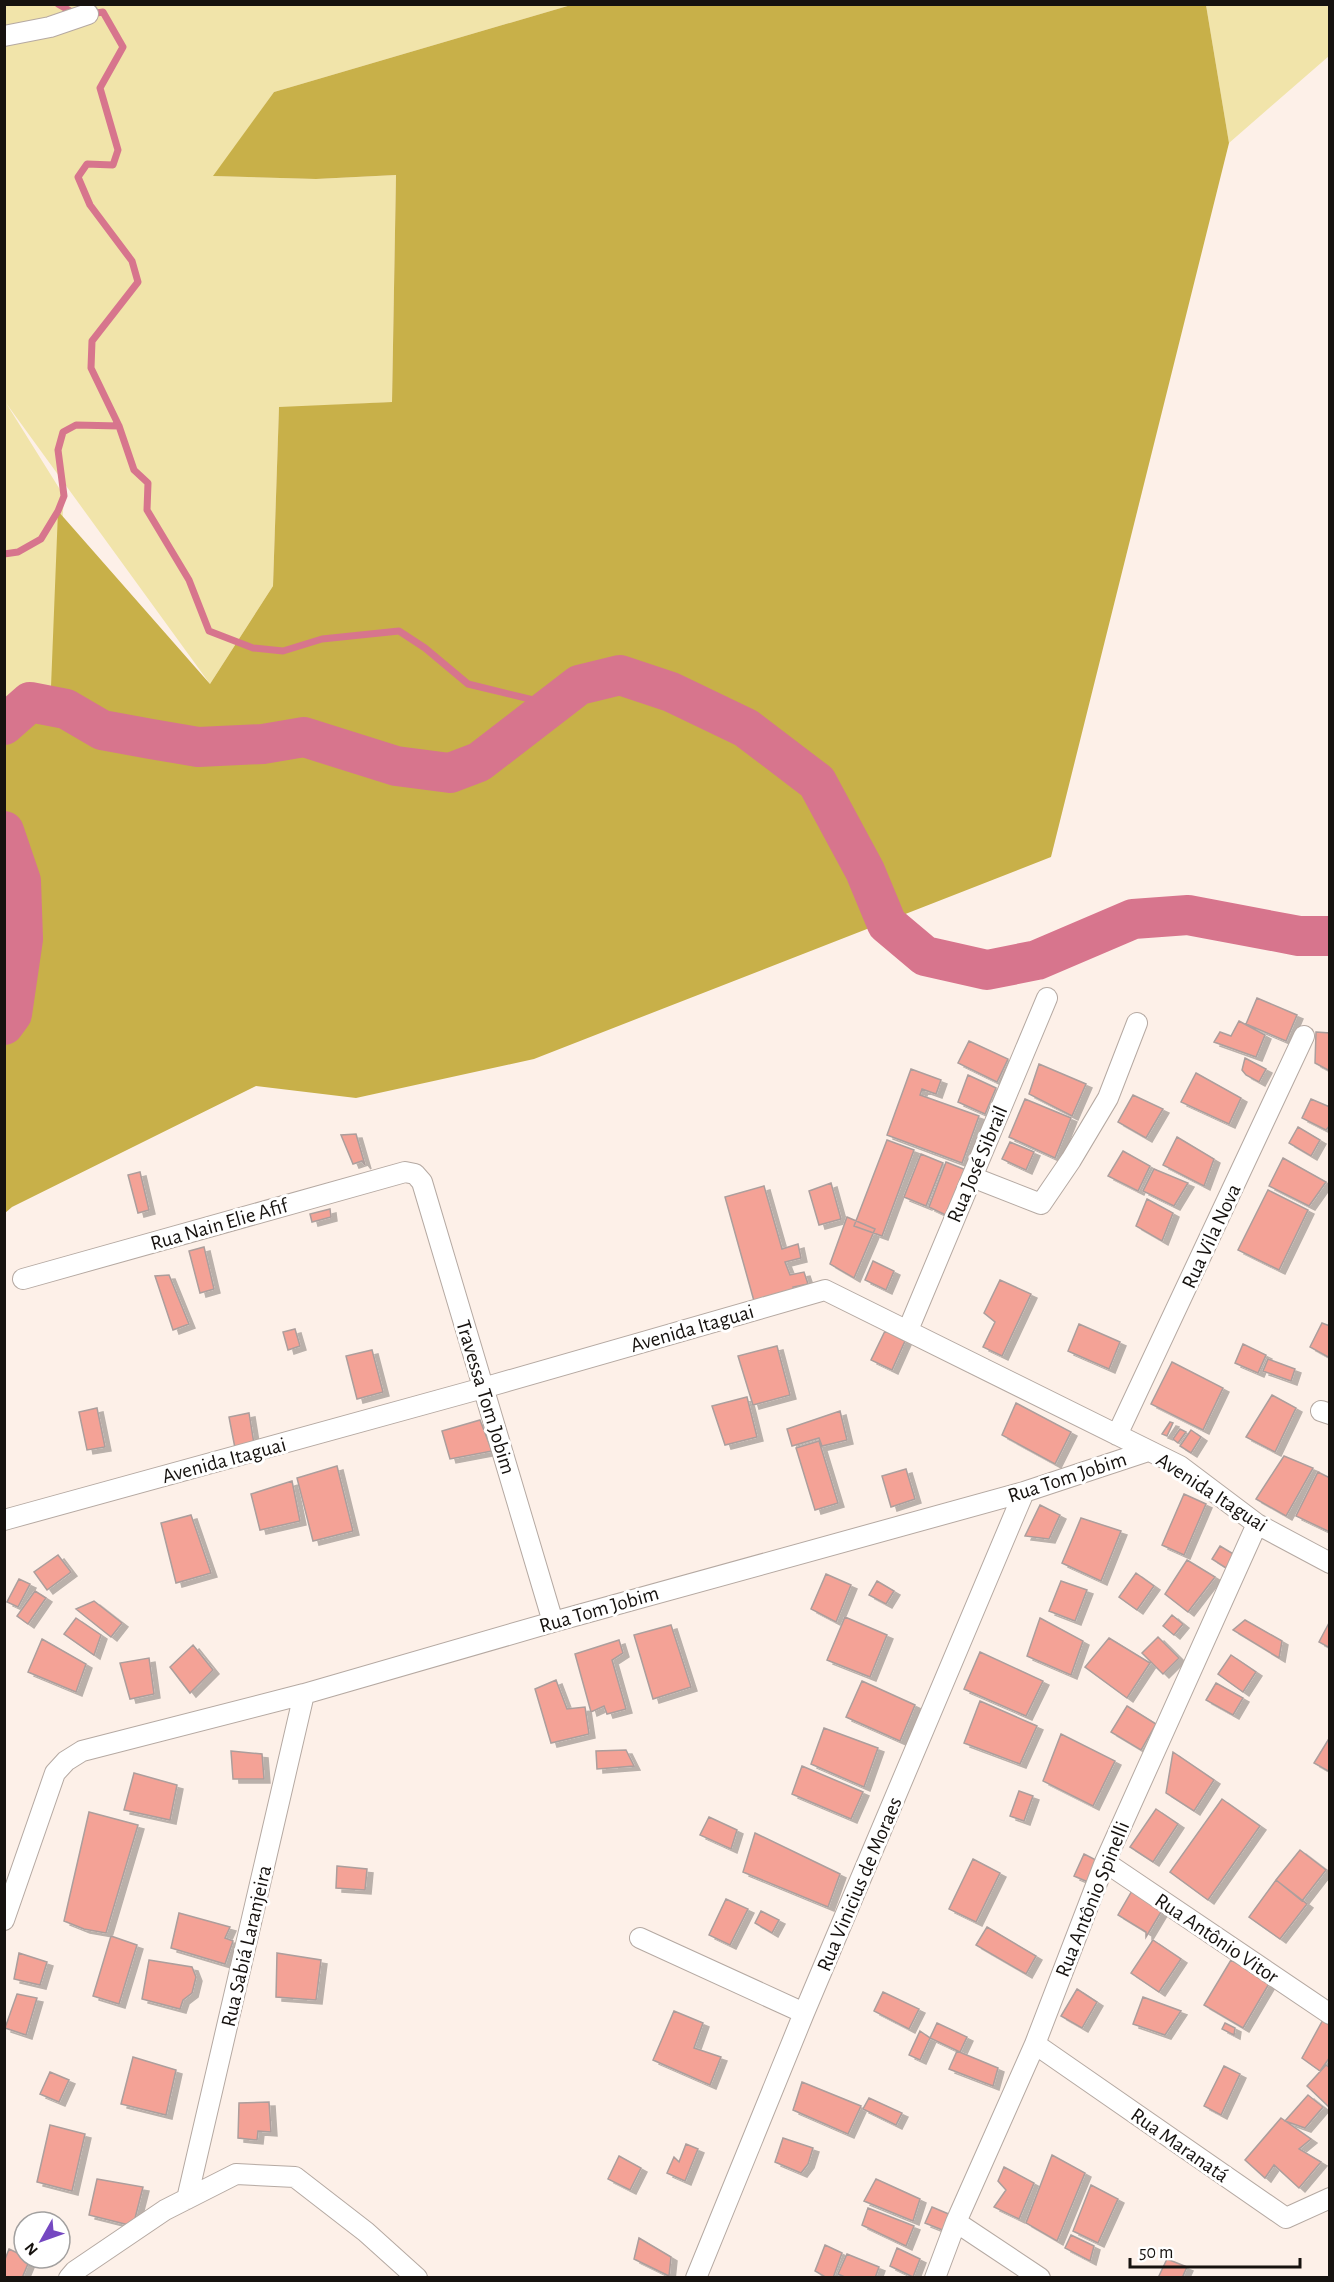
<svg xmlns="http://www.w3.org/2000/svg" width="1334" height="2282" font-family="'Alegreya Sans',sans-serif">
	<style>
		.green { fill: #f1e4aa }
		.forest { fill: #c8b049 }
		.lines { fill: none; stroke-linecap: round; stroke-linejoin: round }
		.stream { stroke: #d7758d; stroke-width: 7 }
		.river { stroke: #d7758d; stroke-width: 40 }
		.building { fill: #f4a296; stroke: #ac9e9c; stroke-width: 1.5; filter: url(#shadow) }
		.street-casing { stroke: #b5a9a2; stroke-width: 22 }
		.street { stroke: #fff; stroke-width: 20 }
		.labels { text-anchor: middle; stroke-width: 6; stroke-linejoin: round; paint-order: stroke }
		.street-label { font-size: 21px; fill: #16120f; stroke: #fff }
	</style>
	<defs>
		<filter id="shadow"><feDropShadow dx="6" dy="4" stdDeviation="0" flood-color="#0004"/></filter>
	</defs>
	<rect width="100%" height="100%" fill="#fdf0e8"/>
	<path class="green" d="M4 5H571L274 92 214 176 316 179 396 175 392 402 279 408 273 586 210 684 6 403 64 496 50 713H5Z
		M1206 5H1329V56L1229 143Z"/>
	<path class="forest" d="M571 5H1206L1229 143 1051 857 534 1059 356 1098 256 1086 12 1207 5 1213V713L50 712 58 511 210 684 273 586 279 407 392 402 396 175 316 179 213 176 274 92Z"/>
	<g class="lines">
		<path class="stream" d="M58 4 77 15
			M90 14 103 12 123 47 100 88 118 150 113 165 87 164 78 177 90 205 132 261 138 282 92 341 91 368 119 426 134 470 148 483 147 510 189 580 209 631 253 648 283 651 322 639 399 631 425 648 468 684 554 705
			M4 554 18 552 41 539 58 511 64 496 58 450 63 432 76 425 119 426"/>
		<path class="river" d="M4 725 30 702 66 709 102 730 151 739 198 747 263 744 304 737 396 766 450 773 479 762 579 685 620 675 671 692 746 728 817 782 865 871 887 924 925 956 987 970 1037 960 1133 919 1188 915 1299 936H1330
			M4 831 21 881 23 939 12 1014 4 1025"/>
	</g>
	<path class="building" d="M1257 998 1297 1015 1286 1041 1246 1024Z
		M1239 1021 1265 1035 1256 1057 1214 1042 1220 1032 1231 1036Z
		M1316 1032 1330 1033V1071L1315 1063Z
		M969 1041 1008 1059 997 1082 958 1063Z
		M1245 1058 1266 1069 1259 1082 1246 1075 1242 1070Z
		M1039 1064 1086 1084 1072 1116 1029 1094Z
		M911 1069 941 1080 936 1094 922 1089 920 1095 979 1116 962 1163 887 1135Z
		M1196 1073 1241 1098 1229 1124 1181 1102Z
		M968 1075 996 1088 985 1114 958 1102Z
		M1133 1095 1163 1109 1146 1138 1118 1122Z
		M1025 1099 1071 1118 1055 1158 1009 1137Z
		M1311 1099 1330 1107V1125L1326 1130 1302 1118Z
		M1298 1127 1320 1140 1311 1156 1289 1143Z
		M356 1134 365 1165 362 1161 353 1164 341 1135Z
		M1177 1137 1214 1159 1204 1186 1163 1165Z
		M887 1140 914 1150 882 1236 854 1226Z
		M1010 1142 1034 1152 1026 1170 1002 1159Z
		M1123 1151 1150 1166 1138 1191 1108 1176Z
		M921 1154 943 1163 926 1206 904 1197Z
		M1283 1158 1326 1182 1309 1206 1269 1186Z
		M946 1162 971 1172 952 1218 929 1207Z
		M1154 1169 1188 1183 1174 1206 1143 1191Z
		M140 1172 149 1210 138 1213 128 1175Z
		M831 1183 841 1219 819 1225 809 1191Z
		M764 1186 782 1249 798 1244 801 1258 785 1262 790 1275 804 1272 808 1284 793 1287 794 1291 754 1301 725 1197Z
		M1268 1190 1308 1210 1279 1270 1238 1250Z
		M1147 1199 1173 1213 1162 1241 1136 1226Z
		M330 1209 331 1217 312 1222 310 1214Z
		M847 1217 875 1229 854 1278 830 1264Z
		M204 1247 214 1289 200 1293 189 1251Z
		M873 1261 894 1271 886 1290 865 1280Z
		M169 1275 189 1324 173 1330 155 1276Z
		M1000 1280 1031 1294 1002 1356 983 1347 995 1322 984 1313Z
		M1322 1323 1330 1326V1358L1310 1347Z
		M1079 1324 1120 1342 1109 1369 1068 1351Z
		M295 1329 300 1346 288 1350 283 1332Z
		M885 1331 905 1341 892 1370 871 1360Z
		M1243 1344 1266 1355 1258 1373 1235 1363Z
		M777 1346 790 1395 753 1405 738 1356Z
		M372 1350 383 1392 357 1399 346 1356Z
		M1268 1359 1295 1369 1291 1381 1263 1371Z
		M1172 1362 1223 1388 1203 1430 1151 1404Z
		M1272 1395 1296 1408 1275 1452 1246 1437Z
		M747 1397 757 1437 725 1445 712 1406Z
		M1016 1403 1071 1432 1055 1464 1002 1435Z
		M97 1408 105 1447 87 1450 79 1412Z
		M840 1411 847 1440 822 1446 819 1438 792 1446 787 1429Z
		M249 1413 254 1444 235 1448 229 1417Z
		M480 1420 492 1451 450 1459 442 1431Z
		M1170 1422 1173 1423 1167 1436 1162 1434Z
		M1180 1429 1186 1432 1178 1443 1173 1439Z
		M1191 1430 1201 1437 1191 1453 1180 1446Z
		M819 1441 838 1503 815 1510 796 1448Z
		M1284 1456 1313 1468 1286 1516 1256 1499Z
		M337 1466 353 1531 313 1541 297 1478Z
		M906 1469 915 1499 891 1507 882 1476Z
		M1318 1472 1330 1478V1532L1296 1516Z
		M292 1481 300 1521 260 1530 251 1494Z
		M1184 1494 1206 1504 1184 1555 1162 1545Z
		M1040 1505 1060 1515 1049 1539 1025 1536Z
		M191 1515 211 1573 176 1583 161 1523Z
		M1081 1518 1121 1531 1101 1581 1062 1563Z
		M1220 1546 1235 1555 1226 1568 1212 1559Z
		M58 1555 71 1572 47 1590 34 1572Z
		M1187 1560 1215 1577 1188 1612 1165 1594Z
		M1136 1573 1154 1586 1137 1610 1119 1597Z
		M826 1574 851 1585 836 1622 811 1609Z
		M19 1579 30 1584 18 1607 7 1602Z
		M877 1581 894 1591 886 1604 869 1595Z
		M1061 1581 1087 1590 1075 1621 1049 1611Z
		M35 1591 46 1598 28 1624 17 1616Z
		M94 1601 122 1623 111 1637 76 1609Z
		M1172 1615 1183 1624 1174 1635 1163 1626Z
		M845 1617 887 1635 870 1677 827 1660Z
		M76 1618 101 1635 94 1655 64 1634Z
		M1040 1618 1083 1641 1071 1675 1027 1656Z
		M1245 1620 1282 1641 1279 1658 1233 1630Z
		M1330 1621V1648L1319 1642Z
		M671 1625 691 1687 653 1699 634 1635Z
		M1158 1637 1179 1658 1163 1674 1142 1653Z
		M1109 1638 1150 1663 1127 1698 1085 1667Z
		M42 1639 86 1664 76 1692 28 1672Z
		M619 1640 623 1653 612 1660 626 1709 607 1714 604 1706 591 1712 575 1654Z
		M193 1645 213 1670 190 1693 170 1667Z
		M980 1652 1043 1681 1026 1716 964 1689Z
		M1231 1655 1256 1672 1243 1692 1218 1674Z
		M149 1658 154 1694 130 1699 120 1663Z
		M556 1680 567 1709 585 1707 589 1734 551 1743 535 1689Z
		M862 1681 915 1705 900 1741 846 1717Z
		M1216 1683 1243 1698 1233 1715 1206 1700Z
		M980 1701 1037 1726 1020 1764 964 1743Z
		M1127 1706 1156 1724 1141 1750 1111 1732Z
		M824 1728 878 1748 864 1787 811 1764Z
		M1061 1734 1115 1761 1093 1806 1043 1781Z
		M1330 1737V1772L1314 1763Z
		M626 1750 634 1766 597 1769 596 1751Z
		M231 1751 262 1754 264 1779H233Z
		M1173 1752 1214 1780 1194 1811 1166 1793Z
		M802 1766 863 1792 851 1819 792 1794Z
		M134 1773 177 1785 170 1820 124 1810Z
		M1019 1791 1033 1796 1024 1821 1010 1816Z
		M1222 1799 1260 1826 1208 1900 1170 1872Z
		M1156 1809 1178 1824 1153 1862 1130 1847Z
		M89 1812 138 1825 106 1933 84 1929 64 1921Z
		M709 1817 737 1830 731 1849 700 1835Z
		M755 1833 840 1874 828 1907 743 1872Z
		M1300 1850 1326 1870 1302 1901 1276 1880Z
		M1084 1854 1098 1861 1088 1882 1074 1876Z
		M973 1859 1000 1873 976 1922 949 1909Z
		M337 1866 367 1869 365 1890 336 1888Z
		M1276 1880 1307 1904 1280 1939 1249 1917Z
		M1133 1889 1164 1907 1146 1937V1932L1118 1915Z
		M726 1899 748 1909 730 1945 709 1935Z
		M761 1911 779 1920 772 1933 755 1923Z
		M179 1913 230 1927 225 1938 233 1941 225 1964 171 1948Z
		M987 1927 1036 1956 1026 1974 976 1945Z
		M111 1936 137 1945 119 2004 93 1996Z
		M1153 1940 1181 1959 1159 1992 1131 1973Z
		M19 1953 47 1962 40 1985 14 1979Z
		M277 1953 321 1960 316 2000 276 1997Z
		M149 1960 192 1967 196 1977 192 1993 183 2000 180 2009 142 1999Z
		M1231 1960 1270 1982 1243 2028 1204 2005Z
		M1077 1989 1097 2002 1082 2028 1061 2016Z
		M883 1992 919 2009 909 2029 874 2011Z
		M17 1994 37 1998 26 2035 5 2028Z
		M1143 1997 1181 2011 1165 2035 1133 2024Z
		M674 2011 703 2023 694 2048 721 2057 710 2085 653 2060Z
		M1324 2018 1330 2020V2057L1320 2071 1302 2058Z
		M937 2023 967 2037 960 2052 930 2038Z
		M1225 2023 1235 2028 1234 2035 1222 2029Z
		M920 2031 930 2038 920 2060 909 2055Z
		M957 2051 998 2068 993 2086 949 2069Z
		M133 2057 176 2070 166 2115 121 2104Z
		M1326 2065 1330 2068V2108L1307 2086Z
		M1224 2066 1240 2074 1221 2115 1204 2106Z
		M50 2072 69 2080 59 2102 40 2094Z
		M802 2082 861 2106 848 2134 793 2110Z
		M1308 2095 1323 2107 1305 2128 1285 2121Z
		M869 2098 902 2113 896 2125 863 2109Z
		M269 2102 271 2132 258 2131 257 2140 238 2138 239 2103Z
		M1281 2118 1311 2139 1299 2149 1321 2162 1299 2188 1274 2165 1265 2178 1245 2160Z
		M50 2125 85 2134 72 2191 37 2182Z
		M783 2138 813 2148 808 2164 801 2173 775 2162Z
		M686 2144 698 2149 685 2181 667 2173 674 2157 679 2162Z
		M1052 2155 1085 2173 1057 2241 1026 2223Z
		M619 2156 641 2168 630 2190 608 2179Z
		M1004 2167 1034 2183 1019 2219 994 2207 1006 2190 998 2181Z
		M97 2179 143 2187 133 2226 89 2215Z
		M876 2179 920 2199 913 2221 864 2201Z
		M1091 2185 1118 2199 1098 2243 1073 2231Z
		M932 2207 951 2215 945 2231 925 2223Z
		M868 2208 914 2226 906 2246 862 2225Z
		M1071 2235 1094 2246 1090 2261 1065 2248Z
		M639 2238 671 2257 669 2276 634 2259Z
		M825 2245 842 2253 833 2278H827L815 2271Z
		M897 2248 920 2259 913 2277 890 2266Z
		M9 2249 24 2256V2258L30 2259 22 2278H4V2262Z
		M847 2254 879 2267 875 2278H847L838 2274Z
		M1167 2259 1187 2267 1182 2278H1158Z"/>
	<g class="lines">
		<defs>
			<path id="street" d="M4 36 50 27 88 14
				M972 1177 1041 1204 1071 1160 1108 1098 1137 1023
				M23 1279 405 1172 415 1174 422 1182 553 1622
				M908 1330 1047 998
				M1321 1411 1330 1414
				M1117 1435 1304 1036
				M4 1520 483 1388 825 1290 1180 1466 1257 1524 1330 1563
				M1105 1862 1330 2014
				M4 1920 55 1773 66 1761 82 1751 304 1694 553 1622 1024 1492 1148 1451
				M640 1938 804 2013
				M1035 2044 1286 2218 1330 2198
				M187 2199 304 1694
				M956 2222 1040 2278
				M69 2278 75 2271 165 2210 236 2174 295 2177 366 2232 417 2278
				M696 2278 804 2013 1024 1492
				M935 2278 956 2222 1035 2044 1105 1862 1257 1524"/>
		</defs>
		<use href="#street" class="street-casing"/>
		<use href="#street" class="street"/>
	</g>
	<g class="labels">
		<g class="street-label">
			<text transform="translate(977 1164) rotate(-67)" y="7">Rua José Sibrail</text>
			<text transform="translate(219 1224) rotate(-16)" y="7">Rua Nain Elie Afif</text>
			<text transform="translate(1211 1236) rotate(-65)" y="7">Rua Vila Nova</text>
			<text transform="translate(692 1328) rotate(-16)" y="7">Avenida Itaguai</text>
			<text transform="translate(486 1397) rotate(73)" y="7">Travessa Tom Jobim</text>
			<text transform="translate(224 1460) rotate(-15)" y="7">Avenida Itaguai</text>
			<text transform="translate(1067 1477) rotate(-18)" y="7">Rua Tom Jobim</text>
			<text transform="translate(1212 1492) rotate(33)" y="7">Avenida Itaguai</text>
			<text transform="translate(599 1609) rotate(-16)" y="7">Rua Tom Jobim</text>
			<text transform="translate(859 1884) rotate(-67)" y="7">Rua Vinicius de Moraes</text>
			<text transform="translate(1092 1899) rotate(-68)" y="7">Rua Antônio Spinelli</text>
			<text transform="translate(1217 1938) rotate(34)" y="7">Rua Antônio Vitor</text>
			<text transform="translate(246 1946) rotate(-77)" y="7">Rua Sabiá Laranjeira</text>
			<text transform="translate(1180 2145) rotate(35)" y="7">Rua Maranatá</text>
		</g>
	</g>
	<rect width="1334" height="2282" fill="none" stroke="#16120f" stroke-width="12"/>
	<g transform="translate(42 2240) rotate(230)"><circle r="28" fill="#ffffff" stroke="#a2a09f" stroke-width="1.5"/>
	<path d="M0-4.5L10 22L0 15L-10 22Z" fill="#7548c1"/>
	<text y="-9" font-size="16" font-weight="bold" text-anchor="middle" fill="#16120f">N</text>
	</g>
	<path d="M1130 2258v9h170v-9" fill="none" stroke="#16120f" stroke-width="3"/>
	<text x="1139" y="2258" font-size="18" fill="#16120f" stroke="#ffffff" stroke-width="4.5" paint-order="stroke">50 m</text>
</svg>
